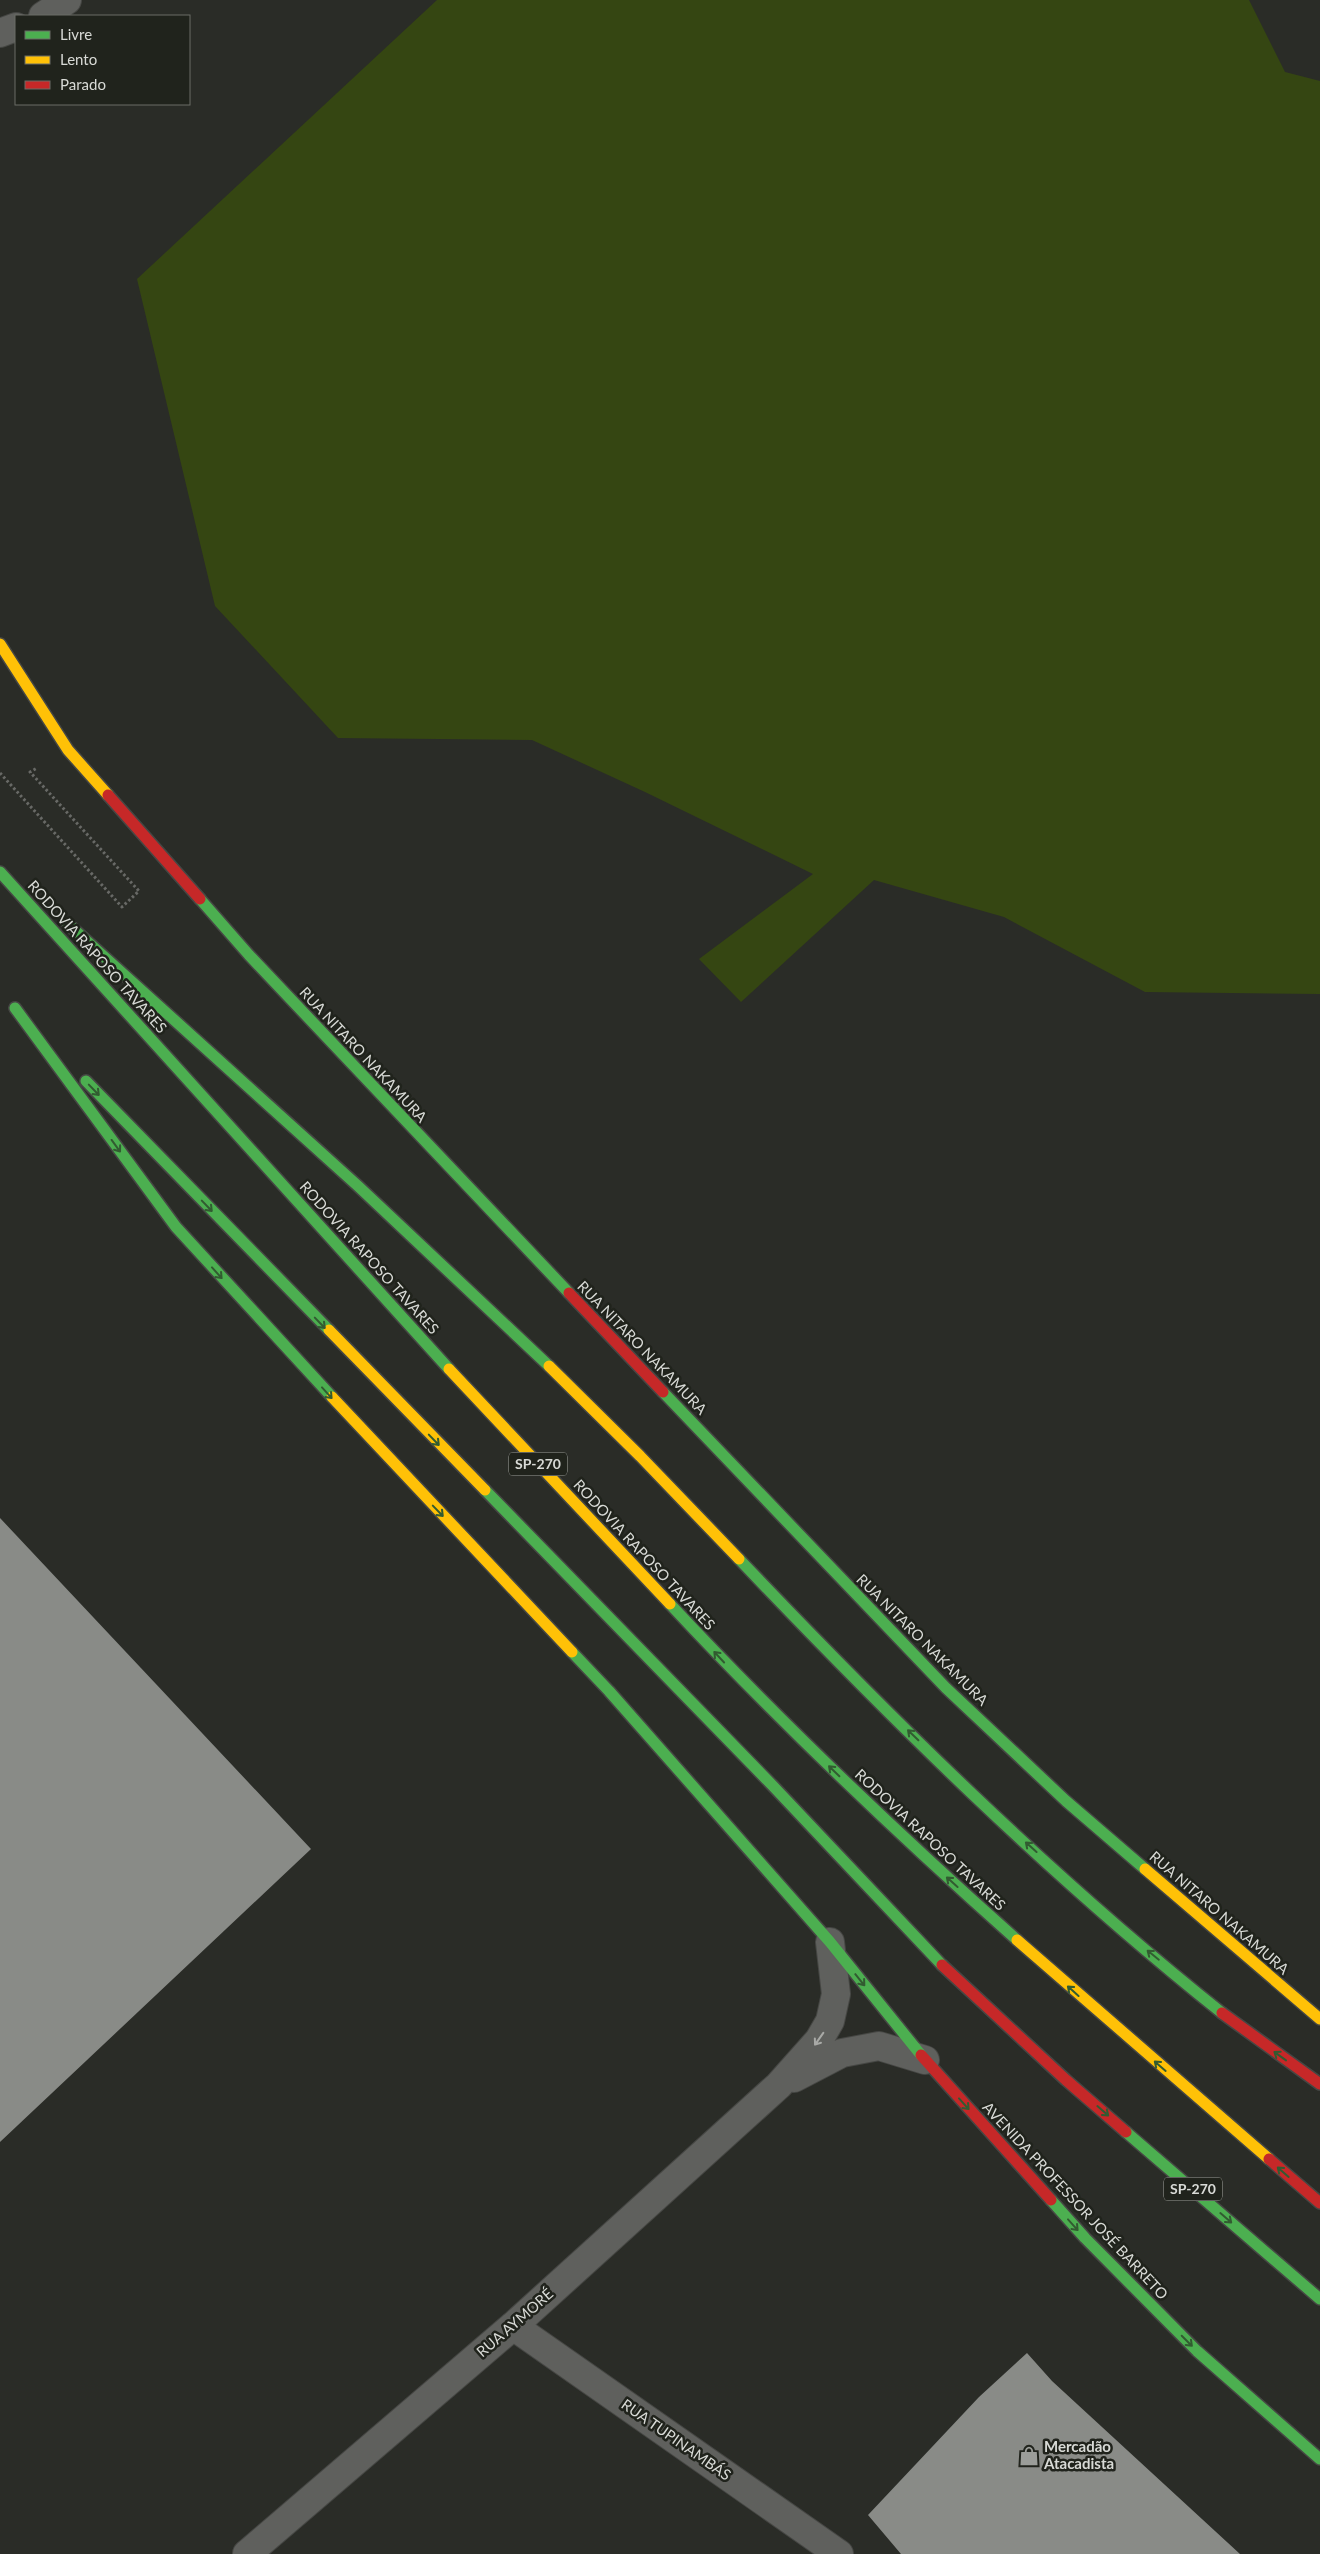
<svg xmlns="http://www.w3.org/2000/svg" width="1320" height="2554" font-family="Lato,sans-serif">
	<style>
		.green { fill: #354612 }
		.building { fill: #898b87 }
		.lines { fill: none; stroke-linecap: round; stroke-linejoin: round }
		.street-casing { stroke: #464744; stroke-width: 30 }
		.fast-casing { stroke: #464744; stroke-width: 14 }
		.slow-casing { stroke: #464744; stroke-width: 14 }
		.jam-casing { stroke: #464744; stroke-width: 14 }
		.path { stroke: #686966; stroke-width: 3; stroke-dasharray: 2.5 2.5; stroke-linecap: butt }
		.street { stroke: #5f605d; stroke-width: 28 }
		.fast { stroke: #4caf50; stroke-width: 11 }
		.slow { stroke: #ffc107; stroke-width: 11 }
		.jam { stroke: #c62828; stroke-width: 11 }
		.oneway { stroke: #325b31 }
		.oneway2 { stroke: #a8a9a6 }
		.labels { text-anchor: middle; stroke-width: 5; stroke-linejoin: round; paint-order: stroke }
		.shield { fill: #20231c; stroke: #a1a39e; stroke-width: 1 }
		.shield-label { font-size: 14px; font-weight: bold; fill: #d8dad6 }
		.street-label { font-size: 15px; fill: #d8dad6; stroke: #20231c }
		.poi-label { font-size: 15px; font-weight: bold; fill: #d8dad6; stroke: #20231c; text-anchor: start }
	</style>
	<rect width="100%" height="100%" fill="#2a2c27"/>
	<path class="green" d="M437 0H1249L1285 72 1320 81V994L1145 992 1004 917 874 880 741 1002 699 959 813 874 645 792 532 740 338 738 215 606 137 279Z"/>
	<path class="building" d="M0 1518 311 1849 0 2142Z
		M1027 2353 1052 2381 1240 2554H901L868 2515 979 2397Z"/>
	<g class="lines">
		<defs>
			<path id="street" d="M43 16 67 0
				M0 33 16 27
				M794 2078 842 2053 879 2046 925 2060
				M513 2326 839 2554
				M247 2554 513 2326 779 2085 819 2040 830 2021 836 1994 830 1942"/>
			<path id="fast" d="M0 872 449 1369
				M200 899 249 955 569 1293
				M68 924 358 1186 549 1366
				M15 1008 176 1227 332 1397
				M86 1081 329 1330
				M663 1392 946 1688 1066 1801 1145 1869
				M485 1490 773 1786 942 1965
				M739 1559C891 1719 1049 1875 1222 2013
				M670 1604C780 1722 897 1833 1017 1940
				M572 1652 609 1691 830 1942 921 2055
				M1126 2132 1320 2299
				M1051 2200 1085 2238 1197 2351 1320 2459"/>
			<path id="slow" d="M0 644 68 750 108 795
				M329 1330 485 1490
				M549 1366 640 1456 739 1559
				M449 1369 670 1604
				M332 1397 572 1652
				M1145 1869 1320 2019
				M1017 1940 1269 2159"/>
			<path id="jam" d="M108 795 200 899
				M569 1293 663 1392
				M942 1965 1066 2080 1126 2132
				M1222 2013 1320 2084
				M921 2055 1051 2200
				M1269 2159 1320 2203"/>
		</defs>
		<use href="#street" class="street-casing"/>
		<use href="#fast" class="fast-casing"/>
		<use href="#slow" class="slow-casing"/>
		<use href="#jam" class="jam-casing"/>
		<path class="path" d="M0 773 122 907 139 891 30 772 37 768"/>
		<use href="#street" class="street"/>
		<use href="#fast" class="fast"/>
		<use href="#slow" class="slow"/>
		<use href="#jam" class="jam"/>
	</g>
	<defs><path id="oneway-shaft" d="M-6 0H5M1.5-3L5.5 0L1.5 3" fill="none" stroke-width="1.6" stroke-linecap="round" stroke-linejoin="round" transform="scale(1.25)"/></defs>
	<g class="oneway">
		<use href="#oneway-shaft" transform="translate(94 1090) rotate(46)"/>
		<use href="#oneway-shaft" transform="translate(116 1146) rotate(54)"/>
		<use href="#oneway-shaft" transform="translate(207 1206) rotate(46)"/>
		<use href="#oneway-shaft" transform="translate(217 1273) rotate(48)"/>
		<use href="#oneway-shaft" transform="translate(320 1323) rotate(46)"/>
		<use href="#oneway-shaft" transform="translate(327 1393) rotate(48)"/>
		<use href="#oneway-shaft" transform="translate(434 1440) rotate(46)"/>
		<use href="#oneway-shaft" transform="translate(438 1511) rotate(46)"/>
		<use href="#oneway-shaft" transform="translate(719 1657) rotate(-133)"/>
		<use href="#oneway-shaft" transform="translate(913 1735) rotate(-136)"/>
		<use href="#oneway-shaft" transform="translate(834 1771) rotate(-136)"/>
		<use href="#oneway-shaft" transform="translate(1031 1847) rotate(-138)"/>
		<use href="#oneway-shaft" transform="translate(952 1882) rotate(-138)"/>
		<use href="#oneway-shaft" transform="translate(1153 1955) rotate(-141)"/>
		<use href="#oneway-shaft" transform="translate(860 1980) rotate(51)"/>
		<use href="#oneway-shaft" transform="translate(1073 1991) rotate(-138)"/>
		<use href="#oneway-shaft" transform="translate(1280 2056) rotate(-144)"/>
		<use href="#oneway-shaft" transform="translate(1160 2066) rotate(-139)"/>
		<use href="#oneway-shaft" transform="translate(964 2104) rotate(48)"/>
		<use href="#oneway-shaft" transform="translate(1103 2111) rotate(41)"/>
		<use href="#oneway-shaft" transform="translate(1283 2172) rotate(-139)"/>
		<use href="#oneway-shaft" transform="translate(1226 2218) rotate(41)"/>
		<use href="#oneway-shaft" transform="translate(1073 2225) rotate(48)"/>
		<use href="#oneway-shaft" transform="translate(1187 2341) rotate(45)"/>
	</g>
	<use class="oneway2" href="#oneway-shaft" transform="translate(819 2039) rotate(125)"/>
	<defs>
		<symbol id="shop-bare" viewBox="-9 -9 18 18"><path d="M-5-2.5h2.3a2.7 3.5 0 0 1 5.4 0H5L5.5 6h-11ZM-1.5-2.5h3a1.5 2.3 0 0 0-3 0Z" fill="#9b9d99" stroke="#20231c" stroke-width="2.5" paint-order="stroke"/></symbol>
	</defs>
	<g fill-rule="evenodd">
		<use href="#shop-bare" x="1015" y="2442" width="28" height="28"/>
	</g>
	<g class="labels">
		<g class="shield">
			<rect x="509" y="1452.5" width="58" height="23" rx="4"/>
			<rect x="1164" y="2177.5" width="58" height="23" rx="4"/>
		</g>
		<g class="shield-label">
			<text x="538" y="1469">SP-270</text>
			<text x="1193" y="2194">SP-270</text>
		</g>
		<g class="street-label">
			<text transform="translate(97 957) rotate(48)" y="5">RODOVIA RAPOSO TAVARES</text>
			<text transform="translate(363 1055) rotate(47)" y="5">RUA NITARO NAKAMURA</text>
			<text transform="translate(369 1258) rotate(48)" y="5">RODOVIA RAPOSO TAVARES</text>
			<text transform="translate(642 1348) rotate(46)" y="5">RUA NITARO NAKAMURA</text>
			<text transform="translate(644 1555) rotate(47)" y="5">RODOVIA RAPOSO TAVARES</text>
			<text transform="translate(922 1640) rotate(45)" y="5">RUA NITARO NAKAMURA</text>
			<text transform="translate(930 1840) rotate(43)" y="5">RODOVIA RAPOSO TAVARES</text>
			<text transform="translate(1219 1913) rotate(41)" y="5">RUA NITARO NAKAMURA</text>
			<text transform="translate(1075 2201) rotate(47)" y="5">AVENIDA PROFESSOR JOSÉ BARRETO</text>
			<text transform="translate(515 2323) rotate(-41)" y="5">RUA AYMORÉ</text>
			<text transform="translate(676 2440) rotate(35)" y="5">RUA TUPINAMBÁS</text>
		</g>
		<g class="poi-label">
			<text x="1044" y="2452">Mercadão<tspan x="1044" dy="17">Atacadista</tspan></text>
		</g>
	</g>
	<rect x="15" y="15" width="175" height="90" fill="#20231c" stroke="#6a6c66"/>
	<rect x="25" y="31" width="25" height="8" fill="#4caf50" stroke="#6a6c66"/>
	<text x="60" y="40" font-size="15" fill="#d8dad6">Livre</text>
	<rect x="25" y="56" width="25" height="8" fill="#ffc107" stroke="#6a6c66"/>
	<text x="60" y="65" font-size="15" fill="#d8dad6">Lento</text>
	<rect x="25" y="81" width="25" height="8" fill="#c62828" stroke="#6a6c66"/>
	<text x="60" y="90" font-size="15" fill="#d8dad6">Parado</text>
</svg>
